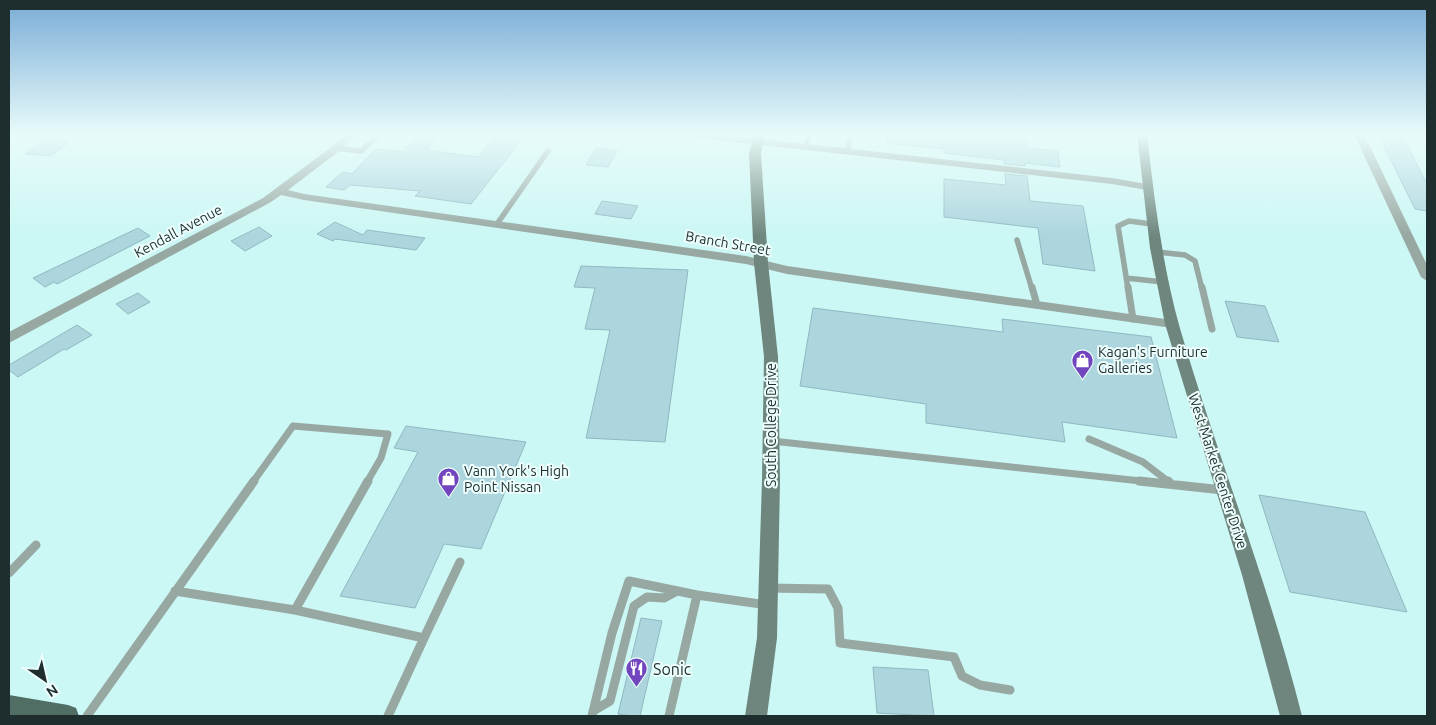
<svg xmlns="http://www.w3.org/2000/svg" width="1436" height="725" font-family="Ubuntu,sans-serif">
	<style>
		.building { fill: #acd5de; stroke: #90b8c1 }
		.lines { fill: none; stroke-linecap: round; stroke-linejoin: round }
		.lane-far2 { stroke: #97a7a1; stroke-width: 5.5 }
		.lane-far1 { stroke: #97a7a1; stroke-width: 7 }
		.lane { stroke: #97a7a1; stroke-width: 9 }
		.street { fill: #97a7a1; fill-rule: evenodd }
		.secondary { fill: #6e867d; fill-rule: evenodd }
		.primary { fill: #506e64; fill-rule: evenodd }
		.labels { text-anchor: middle; stroke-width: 4; stroke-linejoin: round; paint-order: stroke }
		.street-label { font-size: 14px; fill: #1e2e2e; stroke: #edfefd }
		.poi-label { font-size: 14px; fill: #1e2e2e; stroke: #edfefd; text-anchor: start }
		.near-poi-label { font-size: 16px; fill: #1e2e2e; stroke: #edfefd; text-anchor: start }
	</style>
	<rect width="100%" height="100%" fill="#cbf7f4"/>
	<path class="building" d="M418 134H440L427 150 478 157 495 136 522 139 471 204 415 196 420 191 350 185 344 190 326 187 343 172 352 174 376 149 403 152Z
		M887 134H1026L1027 148 1058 151 1060 167 1025 163V166L1004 164V160L944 153V149L887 143Z
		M1378 134H1401L1402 141H1405L1427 184V211L1415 209Z
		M45 139 70 141 51 156 25 154Z
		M596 148 617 151 608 167 586 165Z
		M1005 174 1027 176 1030 201 1083 206 1095 271 1043 264 1038 228 944 217V179L1006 185Z
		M602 201 638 206 631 219 595 214Z
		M335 222 363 235 367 230 425 238 416 250 335 239 333 241 317 234Z
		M259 227 272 236 245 251 231 241Z
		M138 228 150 236 57 284 54 282 45 287 33 278Z
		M581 266 688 270 665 442 586 438 610 330 585 329 595 288 574 287Z
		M138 293 150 302 128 314 116 304Z
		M1225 301 1265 306 1279 342 1237 337Z
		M813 308 1003 332 1002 319 1151 337 1177 438 1062 422 1065 442 926 423V404L800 386Z
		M77 325 92 335 66 350 64 349 18 377 9 370V365Z
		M406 426 526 442 481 549 444 544 415 608 340 596 418 452 394 448Z
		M1259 495 1365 512 1407 612 1290 592Z
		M641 618 662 621 640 716H632L618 714Z
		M873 667 928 670 934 716 877 713Z"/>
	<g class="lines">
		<path class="lane-far2" d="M806 147 809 134
			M336 148 361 151 380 134
			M848 151 850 134
			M497 224 548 151
			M1017 240 1032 289
			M1157 252 1185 255 1195 261 1202 289
			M1126 278 1163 282
			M1128 289 1118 226 1129 221 1152 224"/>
		<path class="lane-far1" d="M1032 287 1037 305
			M1128 287 1133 319
			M1202 287 1212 329
			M1089 439 1143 462 1169 482
			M772 441 1150 482
			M253 482 293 426 388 434 381 458 367 482"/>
		<path class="lane" d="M368 481 295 610 424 638 388 716
			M1139 481 1223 490
			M1168 481 1171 484
			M9 573 36 545
			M768 588 828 589 838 608 840 643 954 657 962 676 980 685 1010 690
			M175 591 295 610
			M424 638 460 562
			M593 711 610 701 634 606 647 597 664 598 677 591
			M87 716 254 481
			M592 716 612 633 629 581 697 595
			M669 716 697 595 767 605"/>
		<path class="street" d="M345 134H356L338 152 288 190 304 194 746 256 787 266 1172 320 1177 321 1179 324 1177 327 1172 328 787 274 746 264 304 200 281 195 271 202 9 343V332L263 198 330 148Z
			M684 134H717L1112 178 1147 184 1152 187 1147 190 1112 184 689 137Z
			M1354 134H1364L1427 265V281L1421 277Z"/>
		<path class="secondary" d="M755 134H765L761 153 768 263 778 357 780 480 777 638 767 716H745L757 638 762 480 764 357 754 263 749 153Z
			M1137 134H1147C1154 198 1162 263 1179 325 1217 456 1269 584 1302 716H1280L1242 575 1165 324 1150 248Z"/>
		<path class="primary" d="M9 695 68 705 76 708 79 716H9Z"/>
	</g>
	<linearGradient id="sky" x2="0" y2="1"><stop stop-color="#79acd6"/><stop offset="0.57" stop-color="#e8fbfa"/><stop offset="1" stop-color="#e8fbfa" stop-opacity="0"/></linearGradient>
	<rect width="1436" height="236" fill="url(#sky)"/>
	<defs>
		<symbol id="shop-pin" viewBox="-11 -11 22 30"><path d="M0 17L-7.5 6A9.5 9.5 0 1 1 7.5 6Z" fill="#7145be" stroke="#edfefd"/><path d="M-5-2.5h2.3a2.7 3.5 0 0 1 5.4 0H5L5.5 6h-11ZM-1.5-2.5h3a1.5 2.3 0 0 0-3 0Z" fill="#fff"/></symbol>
		<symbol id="restaurant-pin" viewBox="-11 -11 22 30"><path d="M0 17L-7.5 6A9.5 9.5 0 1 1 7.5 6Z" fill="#7145be" stroke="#edfefd"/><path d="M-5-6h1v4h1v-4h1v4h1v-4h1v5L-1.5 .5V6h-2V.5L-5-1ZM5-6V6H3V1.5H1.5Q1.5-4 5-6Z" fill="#fff"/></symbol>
	</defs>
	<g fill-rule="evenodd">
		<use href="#shop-pin" x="1070" y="348" width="25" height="34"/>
		<use href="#shop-pin" x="436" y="466" width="25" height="34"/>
		<use href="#restaurant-pin" x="624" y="656" width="25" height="34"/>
	</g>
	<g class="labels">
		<g class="street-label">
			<text transform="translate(178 231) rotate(-28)" y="5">Kendall Avenue</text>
			<text transform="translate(728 243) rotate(10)" y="5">Branch Street</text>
			<text transform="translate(771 425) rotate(-90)" y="5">South College Drive</text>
			<text transform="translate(1218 471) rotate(72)" y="5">West Market Center Drive</text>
		</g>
		<g class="poi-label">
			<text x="1098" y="357">Kagan's Furniture<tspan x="1098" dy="16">Galleries</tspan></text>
			<text x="464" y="476">Vann York's High<tspan x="464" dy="16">Point Nissan</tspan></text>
		</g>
		<g class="near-poi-label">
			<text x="653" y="675">Sonic</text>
		</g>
	</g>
	<rect width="1436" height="725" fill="none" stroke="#1e2e2e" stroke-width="20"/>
	<g transform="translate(45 680) rotate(146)" stroke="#edfefd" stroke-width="4" paint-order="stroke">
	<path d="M0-4L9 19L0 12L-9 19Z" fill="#1e2e2e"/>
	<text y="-8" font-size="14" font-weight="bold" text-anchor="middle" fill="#1e2e2e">N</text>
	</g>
</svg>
